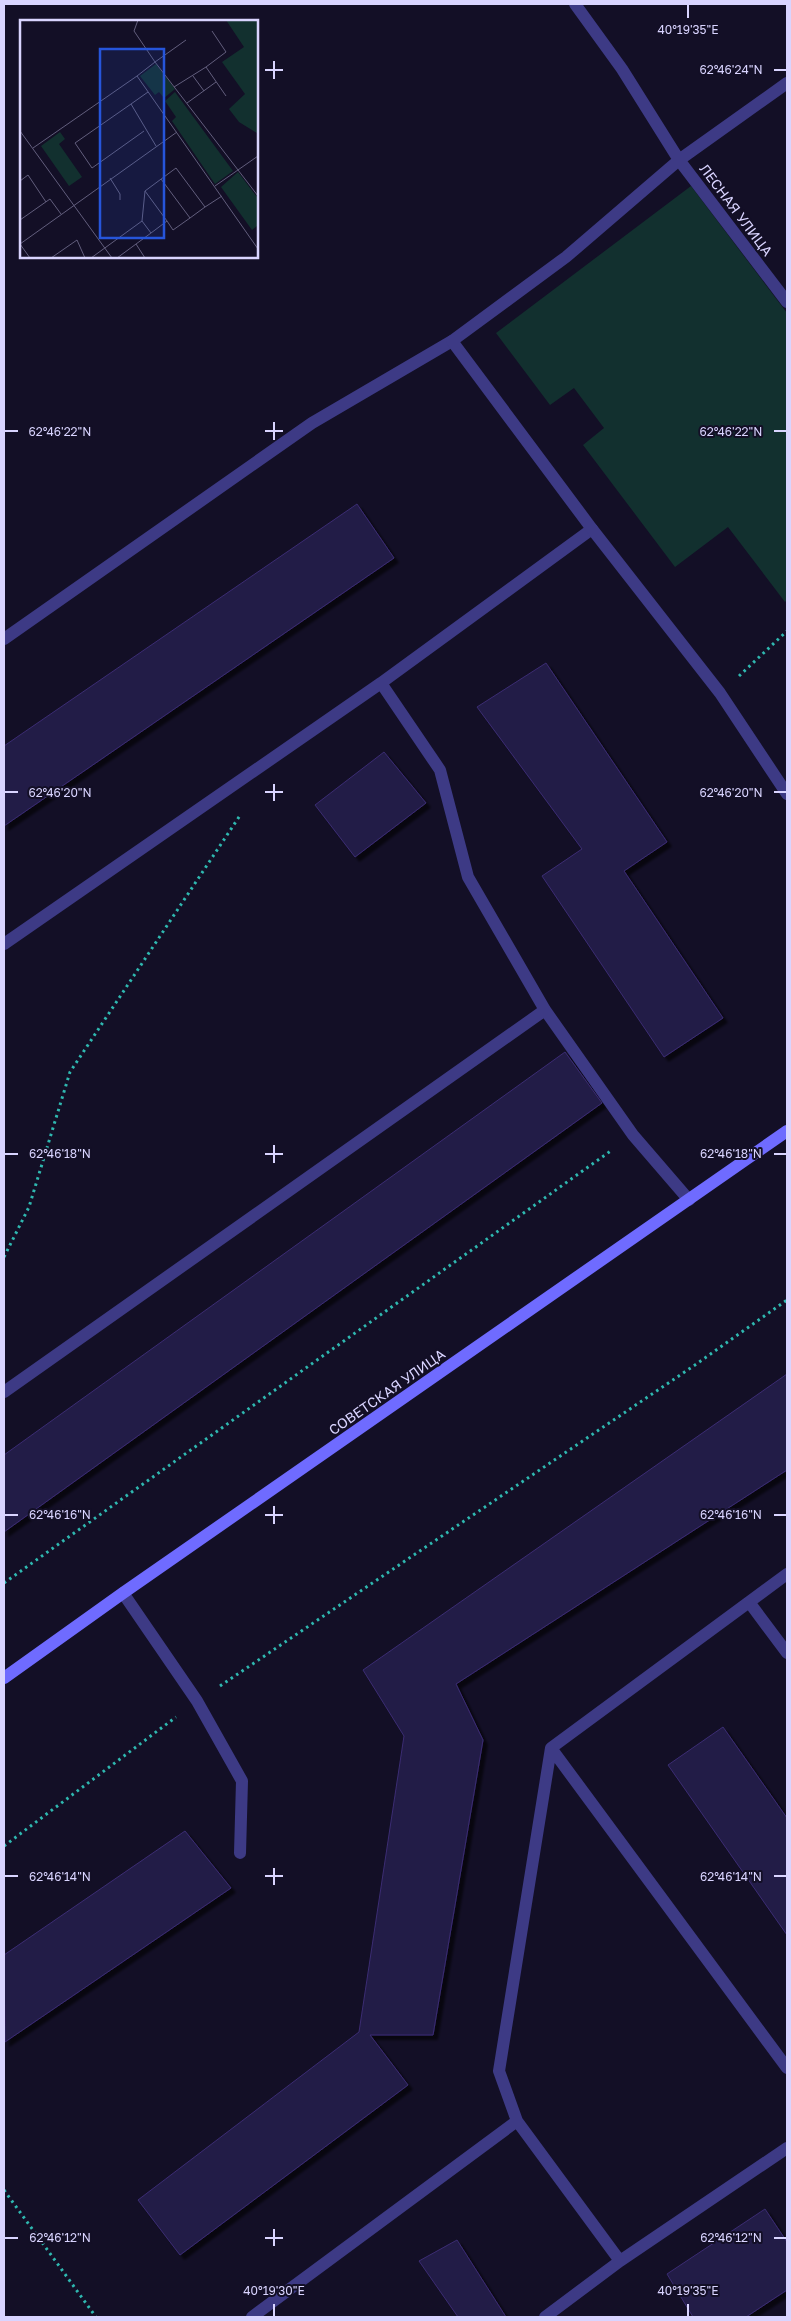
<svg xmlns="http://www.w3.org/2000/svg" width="791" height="2321" font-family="'Golos Text',sans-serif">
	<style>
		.green { fill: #12302f }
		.building { fill: #241b47; stroke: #3b2d73; filter: url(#shadow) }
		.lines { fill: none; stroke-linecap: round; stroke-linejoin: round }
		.path { stroke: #2fb8b0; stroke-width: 3; stroke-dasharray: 2.5 4; stroke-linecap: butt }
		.lane { stroke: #3d3a85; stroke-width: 12 }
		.street { stroke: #3d3a85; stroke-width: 12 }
		.secondary { stroke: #6f6bff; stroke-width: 12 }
		.ticks { fill: none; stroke: #d9d4ff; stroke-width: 2 }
		.labels { text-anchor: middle; stroke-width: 4; stroke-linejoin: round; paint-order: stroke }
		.street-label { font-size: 14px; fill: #d9d4ff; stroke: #130f26 }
		.inset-road { fill: none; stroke: #625e7d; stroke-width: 1 }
		.view { fill: #2655da; fill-opacity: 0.15; stroke: #2655da; stroke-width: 2.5 }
		.inset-edge { fill: none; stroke: #d9d4ff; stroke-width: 2.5 }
		.ticks-label { font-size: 12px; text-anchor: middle; fill: #d9d4ff; stroke: #130f26; stroke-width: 4; stroke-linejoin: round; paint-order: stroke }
	</style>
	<defs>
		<filter id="shadow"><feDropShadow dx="4.5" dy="4.5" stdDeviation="1" flood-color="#0009"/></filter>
	</defs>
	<rect width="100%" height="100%" fill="#130f26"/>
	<path class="green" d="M691 186 787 313V600L785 602 728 527 675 567 583 445 604 428 574 388 550 405 496 333Z"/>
	<path class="building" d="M357 504 394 558 4 826V746Z
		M546 663 667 842 624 871 723 1018 664 1057 542 876 582 849 477 707Z
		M384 752 426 803 355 857 315 805Z
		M565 1052 602 1103 4 1532V1455Z
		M787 1374V1470L456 1684 483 1740 433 2035H370L408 2085 180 2255 138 2200 359 2032 404 1736 363 1670Z
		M723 1727 787 1818V1935L668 1765Z
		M185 1831 231 1888 5 2042 4 1955Z
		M765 2209 787 2242V2290L746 2317H693L667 2274Z
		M457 2240 506 2317H458L419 2261Z"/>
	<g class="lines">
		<path class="path" d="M739 676 787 631
			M4 1257 29 1207 70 1072 241 814
			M4 1583 612 1150
			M220 1686 695 1365 787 1300
			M4 1846 176 1717
			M4 2190 96 2317"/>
		<path class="lane" d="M4 639 312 423 452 341
			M381 683 592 529
			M4 944 381 683 440 770 468 877 545 1010 633 1135 689 1200
			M4 1392 545 1010
			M787 1574 551 1748 787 2068
			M123 1593 197 1701 242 1781 240 1853
			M749 1602 787 1653
			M517 2121 499 2071 551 1748
			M252 2317 517 2121 620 2261 787 2148
			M545 2317 620 2261"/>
		<path class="street" d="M575 4 622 69 679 160 566 257 452 341 592 529 720 693 787 794
			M787 83 679 160 787 302"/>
		<path class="secondary" d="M4 1678 123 1593 787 1131"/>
	</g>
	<path class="ticks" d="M688 5V18M274 61V79M265 70H283M774 70H786M274 422V440M5 431H18M265 431H283M774 431H786M274 784V801M5 792H18M265 792H283M774 792H786M274 1145V1163M5 1154H18M265 1154H283M774 1154H786M274 1506V1524M5 1515H18M265 1515H283M774 1515H786M274 1868V1885M5 1876H18M265 1876H283M774 1876H786M274 2229V2246M5 2238H18M265 2238H283M774 2238H786M274 2304V2316M688 2304V2316"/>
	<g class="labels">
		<g class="street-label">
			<text transform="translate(736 210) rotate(53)" y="5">ЛЕСНАЯ УЛИЦА</text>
			<text transform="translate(387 1392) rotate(-35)" y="5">СОВЕТСКАЯ УЛИЦА</text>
		</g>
	</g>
	<g transform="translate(20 20)">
		<rect width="238" height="238" fill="#130f26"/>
		<path d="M206 0H237V113L219 102 209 89 225 74 202 42 224 27ZM136 44 155 69 144 78 139 72 135 75 120 56ZM155 72 213 151 195 164 152 101 156 97 145 81ZM40 112 45 119 39 124 62 157 49 166 21 126ZM218 152 237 177V206L232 210 201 167Z" fill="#12302f"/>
		<path class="inset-road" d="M118 0 114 11 135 42 117 56 238 229M166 20 135 42 238 176M186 47 206 32 192 11M173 56 184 71M154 67 186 47 206 76M167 83 196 62M111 84 128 72M0 111 92 238M124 111 72 148 55 123 111 84 136 126M13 128 117 56M90 158 100 174V180M141 159 170 198 185 187M0 161 8 155 26 182M195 166 238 136M0 200 30 179 41 194M122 201 125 171M147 201 153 210 170 198M0 224 157 112M0 224 10 238M116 224 125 238M31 238 57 220 65 238M71 238 122 201 131 213 147 201 125 171 156 148 185 187 202 176M97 238 131 213"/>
		<path class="view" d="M80 29H144V218H80Z"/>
		<rect width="238" height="238" class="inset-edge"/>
	</g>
	<g class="ticks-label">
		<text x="688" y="34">40°19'35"E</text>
		<text x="731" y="74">62°46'24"N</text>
		<text x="60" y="436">62°46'22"N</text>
		<text x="731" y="436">62°46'22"N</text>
		<text x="60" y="797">62°46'20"N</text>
		<text x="731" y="797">62°46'20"N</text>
		<text x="60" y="1158">62°46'18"N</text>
		<text x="731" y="1158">62°46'18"N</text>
		<text x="60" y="1519">62°46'16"N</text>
		<text x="731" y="1519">62°46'16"N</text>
		<text x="60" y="1881">62°46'14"N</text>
		<text x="731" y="1881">62°46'14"N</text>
		<text x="60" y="2242">62°46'12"N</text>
		<text x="731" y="2242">62°46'12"N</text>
		<text x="274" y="2295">40°19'30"E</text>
		<text x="688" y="2295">40°19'35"E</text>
	</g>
	<rect width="791" height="2321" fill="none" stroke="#d9d4ff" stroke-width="10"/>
</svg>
